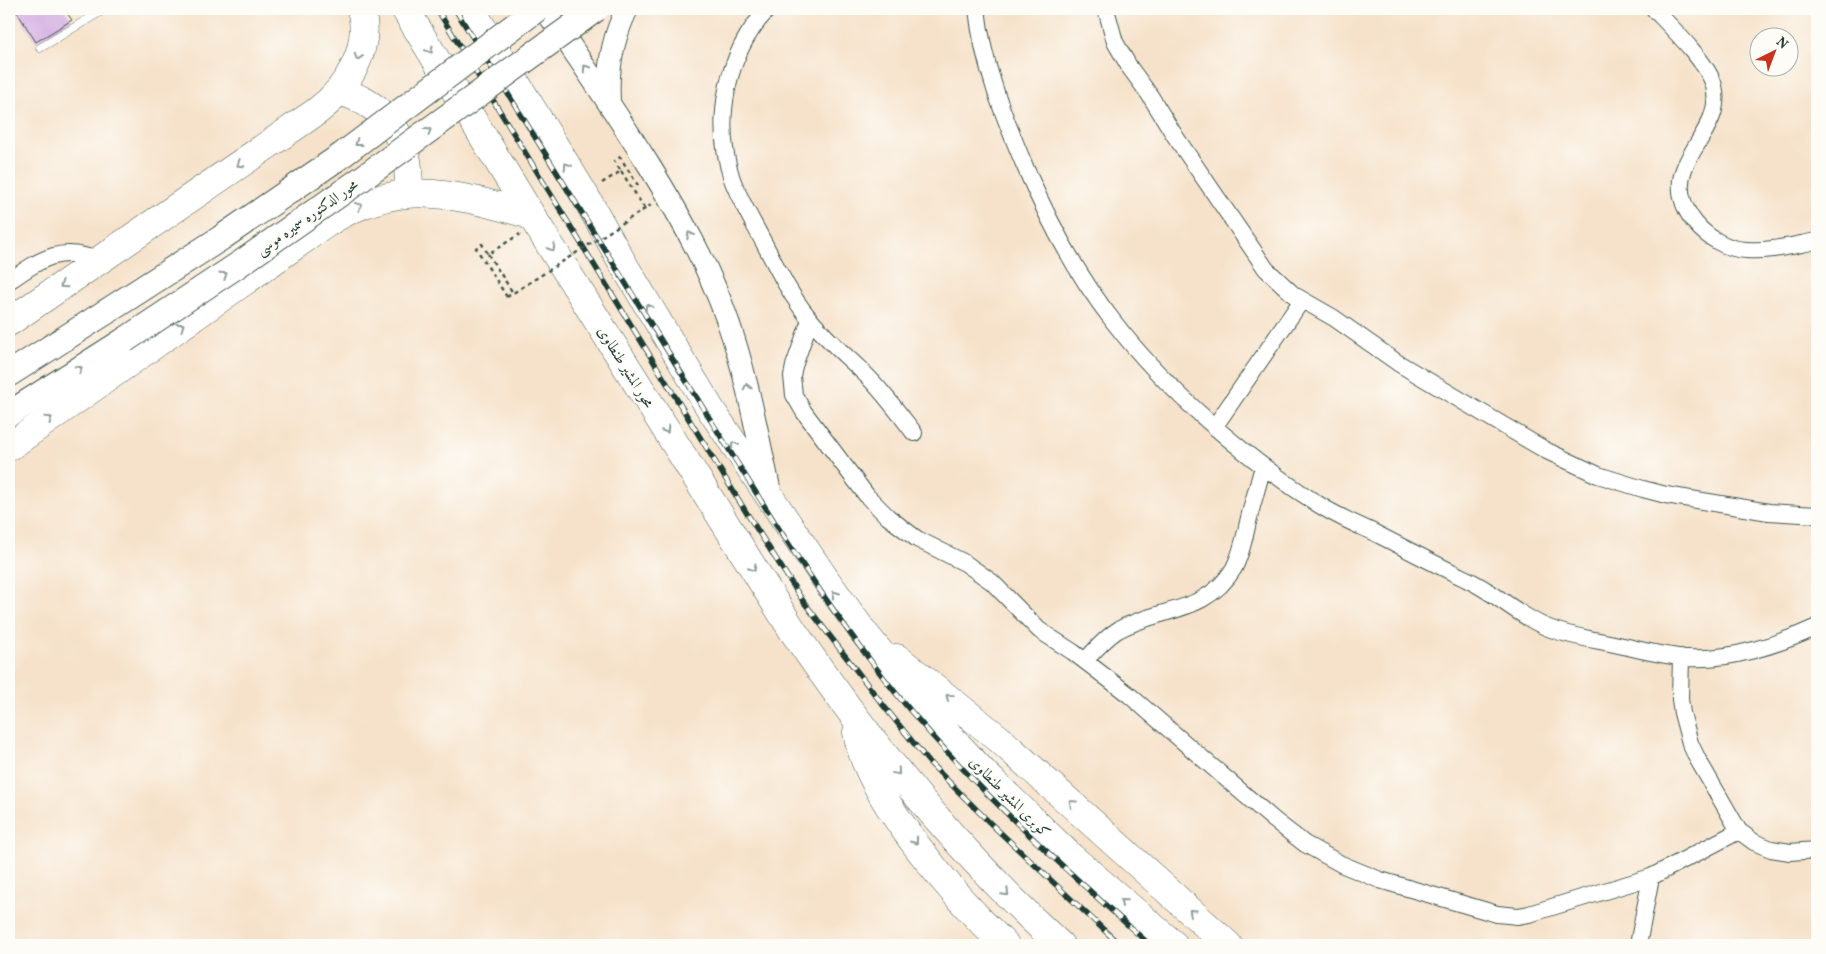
<svg xmlns="http://www.w3.org/2000/svg" width="1826" height="954" font-family="Vollkorn,Amiri,serif">
	<style>
		.building { fill: #d5b2e2 }
		.lines { fill: none; stroke-linecap: round; stroke-linejoin: round }
		.lane-casing { stroke: #3f564a; stroke-width: 9 }
		.street-casing { stroke: #3f564a; stroke-width: 18 }
		.secondary-casing { stroke: #3f564a; stroke-width: 24 }
		.primary-casing { stroke: #3f564a; stroke-width: 27 }
		.highway-casing { stroke: #3f564a; stroke-width: 29 }
		.path { stroke: #3f564a; stroke-width: 2.5; stroke-dasharray: 4 4; stroke-linecap: butt }
		.lane { stroke: #fff; stroke-width: 8 }
		.street { stroke: #fff; stroke-width: 16 }
		.secondary { stroke: #fff; stroke-width: 22 }
		.primary { stroke: #fff; stroke-width: 25 }
		.highway { stroke: #fff; stroke-width: 28 }
		.rail-casing { stroke: #1f3d34; stroke-width: 5.5 }
		.rail { stroke: #fdfcf7; stroke-width: 4; stroke-dasharray: 11; stroke-linecap: butt }
		.primary-bridge-casing { stroke: #3f564a; stroke-width: 27; stroke-linecap: butt }
		.path-bridge { stroke: #3f564a; stroke-width: 2.5; stroke-dasharray: 4 4; stroke-linecap: butt }
		.primary-bridge { stroke: #fff; stroke-width: 25 }
		.oneway { stroke: #8f9e9a }
		.labels { text-anchor: middle; stroke-width: 4.5; stroke-linejoin: round; paint-order: stroke }
		.street-label { font-size: 15px; fill: #1f3d34; stroke: #fdfcf7 }
	</style>
	<rect width="100%" height="100%" fill="#fdfcf7"/>
	<filter id="ink" filterUnits="userSpaceOnUse"><feTurbulence type="fractalNoise" baseFrequency=".02" numOctaves="2"/><feDisplacementMap in="SourceGraphic" scale="10" xChannelSelector="R" yChannelSelector="G"/><feConvolveMatrix kernelMatrix="1 2 1 2 8 2 1 2 1" color-interpolation-filters="sRGB"/></filter>
	<filter id="wash" filterUnits="userSpaceOnUse"><feTurbulence type="fractalNoise" baseFrequency=".0096" numOctaves="4" result="noise"/><feDisplacementMap in="SourceGraphic" scale="20" xChannelSelector="R" yChannelSelector="G"/><feGaussianBlur stdDeviation="1.12" result="paint"/><feColorMatrix in="noise" values="0 0 0 0 0 0 0 0 0 0 0 0 0 0 0 0 0 1.4 0 .05"/><feComposite in="paint" operator="in"/></filter>
	<g filter="url(#wash)">
		<rect width="100%" height="100%" fill="#f6e2ca"/>
		<g id="blocks">
			<path class="building" d="M15 9H64L72 20 36 42Z"/>
		</g>
	</g>
	<g filter="url(#ink)">
		<use href="#blocks" fill-opacity="0" stroke="#3f564a" stroke-width="1"/>
		<g class="lines">
			<defs>
				<path id="lane" d="M40 48 105 9"/>
				<path id="street" d="M768 9C726 53 713 121 732 179 740 201 753 222 764 243 778 270 790 295 809 318 825 338 844 354 863 372 882 390 898 412 914 433
					M977 9C983 66 1004 117 1026 169 1049 222 1077 275 1113 321 1165 389 1247 460 1321 506 1337 516 1355 524 1373 532 1404 548 1435 564 1466 579 1495 592 1517 615 1546 627 1567 636 1591 639 1614 644 1638 649 1663 656 1688 658 1729 661 1780 644 1817 627
					M1106 9 1115 42 1130 68 1149 94 1175 136 1266 269 1294 295 1334 318 1398 363 1523 437 1547 451 1598 475 1643 489 1666 495 1769 512 1817 515
					M1654 9C1670 26 1709 64 1714 86 1722 119 1695 140 1684 169 1669 207 1708 248 1746 250 1769 252 1794 245 1817 241
					M9 281C40 260 60 244 99 261
					M810 320 794 366 792 376 794 395 804 412 867 496 888 517 917 539 965 563 992 582 1039 630 1073 652 1128 694 1274 820 1305 844 1341 864 1380 880 1497 914 1518 916 1529 914 1651 877 1739 831
					M1215 426 1302 300
					M1681 657 1680 699 1682 713 1690 743 1697 758 1739 831 1754 842 1771 849 1790 852 1817 850
					M1085 661C1095 650 1105 638 1118 630 1159 607 1206 615 1234 568 1243 551 1245 533 1250 514 1254 498 1259 482 1263 466
					M1638 945 1651 877"/>
				<path id="secondary" d="M545 9C581 61 616 113 650 167 680 216 708 265 727 319 747 375 757 434 770 492
					M609 101C607 68 612 39 627 9"/>
				<path id="primary" d="M9 374 106 312
					M9 414 125 340"/>
				<path id="highway" d="M405 9 531 215 793 631C871 745 958 852 1060 945
					M471 9 584 194 625 267 711 410 828 583 864 633 942 728 983 772 1071 857 1174 945
					M339 91C388 105 413 142 408 193
					M9 322 316 112C347 89 372 49 361 9
					M9 447 327 223C401 176 454 194 531 215
					M897 658 998 738 1228 945
					M857 732C867 797 957 900 1005 945"/>
			</defs>
			<use href="#lane" class="lane-casing"/>
			<use href="#street" class="street-casing"/>
			<use href="#secondary" class="secondary-casing"/>
			<use href="#primary" class="primary-casing"/>
			<use href="#highway" class="highway-casing"/>
			<path class="path" d="M621 171 645 209
				M602 183 621 171 614 161 620 157 639 187
				M488 254 513 293
				M507 297 476 248 482 244 488 254 520 234"/>
			<use href="#lane" class="lane"/>
			<use href="#street" class="street"/>
			<use href="#secondary" class="secondary"/>
			<use href="#primary" class="primary"/>
			<use href="#highway" class="highway"/>
			<defs>
				<path id="rail" d="M437 9 746 512 803 601 883 705 928 761 989 822 1120 945
					M455 9C532 132 609 256 685 379 752 486 816 594 895 692 971 786 1061 865 1150 945"/>
			</defs>
			<use href="#rail" class="rail-casing"/>
			<use href="#rail" class="rail"/>
			<defs>
				<path id="primary-bridge" d="M106 312 221 238 342 155 537 9
					M125 340 238 265 360 180 596 9"/>
			</defs>
			<use href="#primary-bridge" class="primary-bridge-casing"/>
			<path class="path-bridge" d="M507 297 651 205"/>
			<use href="#primary-bridge" class="primary-bridge"/>
		</g>
		<defs><path id="oneway-chevron" d="M-2-3.5L2.5 0L-2 3.5" fill="none" stroke-width="1.6" stroke-linecap="round" stroke-linejoin="round" transform="scale(1.25)"/></defs>
		<g class="oneway">
			<use href="#oneway-chevron" transform="translate(430 50) rotate(59)"/>
			<use href="#oneway-chevron" transform="translate(358 57) rotate(109)"/>
			<use href="#oneway-chevron" transform="translate(586 68) rotate(-125)"/>
			<use href="#oneway-chevron" transform="translate(428 131) rotate(-36)"/>
			<use href="#oneway-chevron" transform="translate(358 143) rotate(143)"/>
			<use href="#oneway-chevron" transform="translate(240 164) rotate(146)"/>
			<use href="#oneway-chevron" transform="translate(567 166) rotate(-122)"/>
			<use href="#oneway-chevron" transform="translate(359 206) rotate(-23)"/>
			<use href="#oneway-chevron" transform="translate(690 235) rotate(-118)"/>
			<use href="#oneway-chevron" transform="translate(552 248) rotate(58)"/>
			<use href="#oneway-chevron" transform="translate(224 275) rotate(-34)"/>
			<use href="#oneway-chevron" transform="translate(63 285) rotate(146)"/>
			<use href="#oneway-chevron" transform="translate(648 307) rotate(-121)"/>
			<use href="#oneway-chevron" transform="translate(181 326) rotate(-35)"/>
			<use href="#oneway-chevron" transform="translate(79 369) rotate(-32)"/>
			<use href="#oneway-chevron" transform="translate(747 387) rotate(-103)"/>
			<use href="#oneway-chevron" transform="translate(49 419) rotate(-35)"/>
			<use href="#oneway-chevron" transform="translate(666 430) rotate(58)"/>
			<use href="#oneway-chevron" transform="translate(734 445) rotate(-124)"/>
			<use href="#oneway-chevron" transform="translate(753 568) rotate(58)"/>
			<use href="#oneway-chevron" transform="translate(835 594) rotate(-126)"/>
			<use href="#oneway-chevron" transform="translate(949 697) rotate(-141)"/>
			<use href="#oneway-chevron" transform="translate(897 772) rotate(50)"/>
			<use href="#oneway-chevron" transform="translate(1072 803) rotate(-138)"/>
			<use href="#oneway-chevron" transform="translate(915 841) rotate(54)"/>
			<use href="#oneway-chevron" transform="translate(1006 893) rotate(45)"/>
			<use href="#oneway-chevron" transform="translate(1123 902) rotate(-139)"/>
			<use href="#oneway-chevron" transform="translate(1192 912) rotate(-138)"/>
		</g>
	</g>
	<g class="labels">
		<g class="street-label">
			<text transform="translate(307 217) rotate(-35)" y="5">محور الدكتوره سميره موسى</text>
			<text transform="translate(626 367) rotate(58)" y="5">محور المشير طنطاوى</text>
			<text transform="translate(1010 797) rotate(45)" y="5">كوبرى المشير طنطاوى</text>
		</g>
	</g>
	<rect width="1826" height="954" fill="none" stroke="#fdfcf7" stroke-width="30"/>
	<g transform="translate(1774 52) rotate(42)"><circle r="24" fill="#fdfcf7" stroke="#a4b0a9"/>
	<path d="M0-4L9 19L0 12L-9 19Z" fill="#c8321e"/>
	<text y="-8" font-size="14" font-weight="bold" text-anchor="middle" fill="#1f3d34">N</text>
	</g>
</svg>
